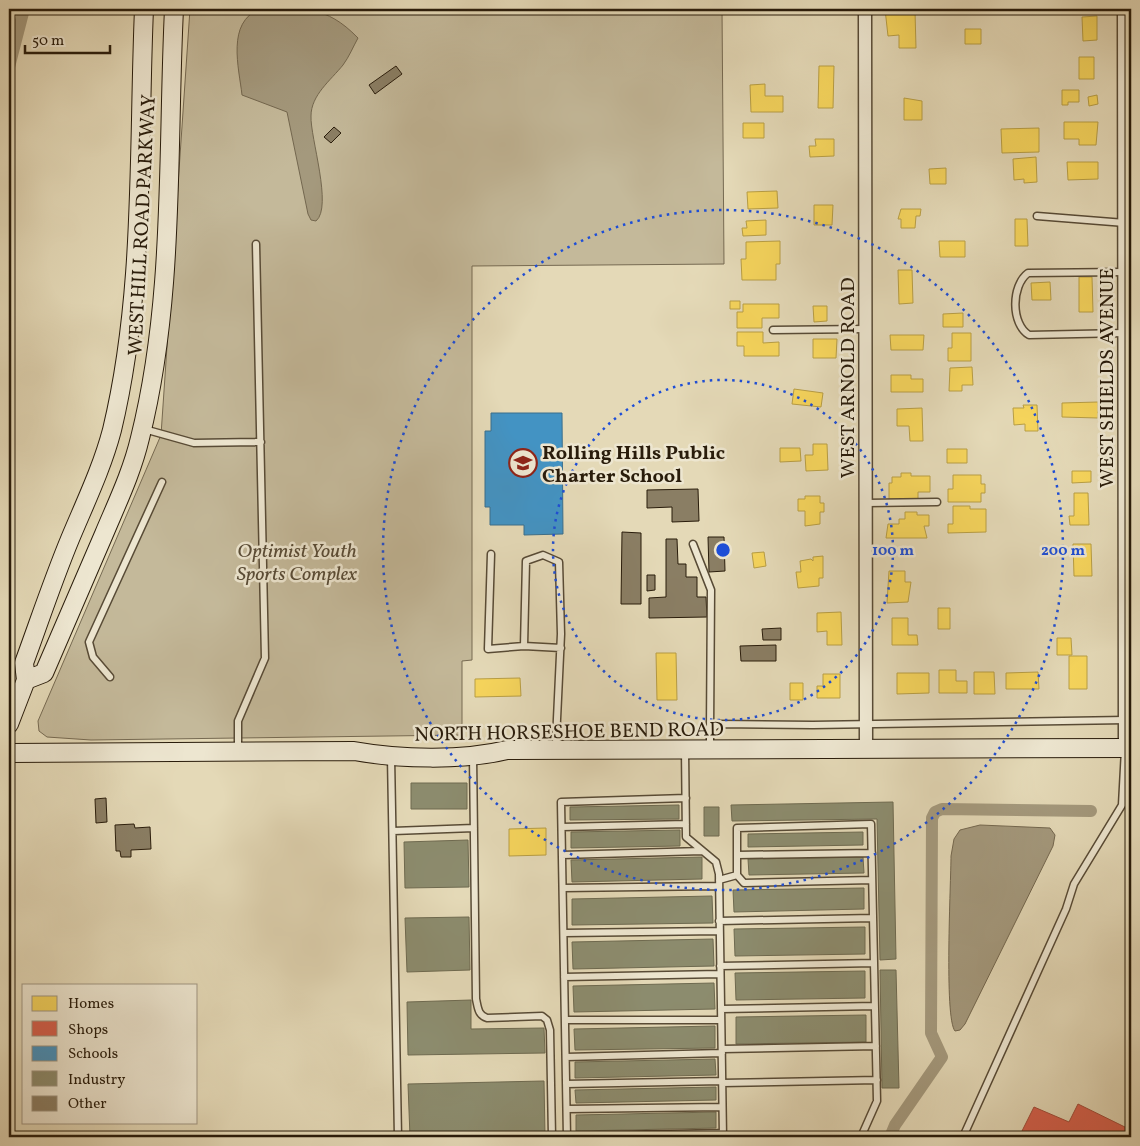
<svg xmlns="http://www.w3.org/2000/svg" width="1140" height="1146" font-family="Vollkorn,serif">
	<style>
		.green { fill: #c4b99a; stroke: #766a52 }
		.water { fill: #a4997d; stroke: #73674f }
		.homes { fill: #f6d55c; stroke: #b89e44 }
		.shops { fill: #d6604d; stroke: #a24c39 }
		.schools { fill: #4393c3; stroke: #3b6f8c }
		.industry { fill: #8c8c6e; stroke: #6e6a50 }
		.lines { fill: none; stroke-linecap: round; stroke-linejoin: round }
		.canal { stroke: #a4997d; stroke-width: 12 }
		.building { fill: #8a7e64; stroke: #291c0b }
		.lane-casing { stroke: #584b36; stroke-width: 9 }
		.street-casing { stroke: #584b36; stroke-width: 15 }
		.secondary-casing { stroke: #291c0b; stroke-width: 20 }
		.lane { stroke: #ede6d0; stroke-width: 6 }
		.street { stroke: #ede6d0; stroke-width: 12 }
		.secondary { stroke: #ede6d0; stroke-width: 18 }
		.ring { fill: none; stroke: #1d4ed8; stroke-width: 2.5; stroke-dasharray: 2.5 5 }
		.labels { text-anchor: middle; stroke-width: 5; stroke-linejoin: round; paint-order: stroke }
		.street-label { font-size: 20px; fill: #291c0b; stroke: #ede6d0 }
		.poi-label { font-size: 20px; font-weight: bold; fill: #291c0b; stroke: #ede6d0; text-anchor: start }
		.park-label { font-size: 20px; font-style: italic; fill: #584b36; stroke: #ede6d0 }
		.centre { fill: #1d4ed8; stroke: #ede6d0; stroke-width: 2.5 }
		.ring-label { font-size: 15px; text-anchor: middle; font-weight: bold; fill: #1d4ed8; stroke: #ede6d0; stroke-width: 5; stroke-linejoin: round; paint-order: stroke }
	</style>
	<rect width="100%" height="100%" fill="#e4d9b7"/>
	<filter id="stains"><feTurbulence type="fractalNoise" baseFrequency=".004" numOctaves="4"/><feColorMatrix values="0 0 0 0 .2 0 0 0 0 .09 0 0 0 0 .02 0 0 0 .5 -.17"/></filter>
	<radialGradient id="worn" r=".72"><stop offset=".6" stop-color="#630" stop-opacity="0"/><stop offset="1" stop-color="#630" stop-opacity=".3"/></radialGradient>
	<path class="green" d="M190 9H722L724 264 472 266V660L462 661V735L91 740 47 737 39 731 38 721 161 435Z"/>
	<path class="water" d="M260 9C303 9 325 4 358 38 353 47 349 57 343 65 331 80 311 95 311 116 310 137 333 207 316 221L311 220 308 214 287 112 242 95C239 68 226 22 260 9Z
		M980 825 1050 828 1055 835 1053 846 965 1024 960 1030 955 1031C944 1018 951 881 951 856L954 839 960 830Z"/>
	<path class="homes" d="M885 9 915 11 916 48H899V35L888 36Z
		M1097 16V40L1083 41 1082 17Z
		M965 29H981V44H965Z
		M1079 57H1094V79H1079Z
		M819 66H834L833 108H818Z
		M765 84V96H783V112H751L750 85Z
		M1062 90H1079V102H1068V105H1062Z
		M1097 95 1098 104 1089 106 1088 97Z
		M904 98 922 101V120H904Z
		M1064 122H1098L1096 145H1079V139H1064Z
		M743 123H764V138H743Z
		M1039 128V152L1002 153 1001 129Z
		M815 139H834V156L810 157 809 146H816Z
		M1036 157 1037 182 1024 183V179L1014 180 1013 159Z
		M1067 162H1098V179L1068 180Z
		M946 168V184H930L929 169Z
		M777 191 778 208 748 209 747 192Z
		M814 205H833L832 225H814Z
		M901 209H921L920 216H916L915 228H901V219H898Z
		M1015 219H1027L1028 246H1015Z
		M766 220V235L743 236 742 228H747L746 221Z
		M780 241V264H776V280H742L741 259H746V242Z
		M939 241H965V257H940Z
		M898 270H912L913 303 899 304Z
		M1079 277H1092L1093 312H1079Z
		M1050 282 1051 300H1032L1031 283Z
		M730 301H740V309H730Z
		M743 304H779V318H762V328H737V312H743Z
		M813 306H827V321L814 322Z
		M963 313V327H943V314Z
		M737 332H763V343L779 342V356H744V346H737Z
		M952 333H971V361H948V348H952Z
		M890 335H924L923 350H891Z
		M813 339H837L836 358H813Z
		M972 367 973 385H962V391H949L950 368Z
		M891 375H911V379H923V392H891Z
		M794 389 823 393 821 407 792 404Z
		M1098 402V418L1062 417V403Z
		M1023 405H1037L1038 431H1025V424L1014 425 1013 408H1024Z
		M922 408 923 441H910L909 426H897V409Z
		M813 444H827L828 470 806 471 805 455H813Z
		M780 448H800L801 461 780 462Z
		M947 449H967V463H947Z
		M1072 471H1091V482L1072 483Z
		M901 473H911V476H930V492H918V499H889V483H892V477H901Z
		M953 475H981V484H985V493H981V502H948V489H953Z
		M1074 493H1088L1089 525H1070L1069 516H1074Z
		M805 496H820V503H824V512H820V524L805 526V511H798V499H805Z
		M953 506H970V509H986V532L948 533V524H953Z
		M905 512H917V515H929V526H924L927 538H886L888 524H899V519H905Z
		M1073 544H1091L1092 576H1074Z
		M764 552 766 566 754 568 752 553Z
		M823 556V578H819V586L798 588 796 572H801L800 561 811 559 813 561V557Z
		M889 571H905V582H911L908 602 887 603Z
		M938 608H950V629H938Z
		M841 612 842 645H827V631L817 632V613Z
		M892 618H908V635H917L918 645H892Z
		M1057 638H1071L1072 655H1057Z
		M656 653H676L677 700H657Z
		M1069 656H1087V689H1069Z
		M939 670H956V681H967V693H939Z
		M974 672H994L995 694H974Z
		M1038 672 1039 689H1006V673Z
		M897 673H929V693L897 694Z
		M823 674H840V698H817V686H823Z
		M520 678 521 696 475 697V679Z
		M790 683H803V700H790Z
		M546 828V855L509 856V829Z"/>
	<path class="shops" d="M1078 1104 1131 1130V1137H1019L1034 1107 1069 1122Z"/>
	<path class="schools" d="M491 413H562L563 534 524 535V525H490V507H485V431H491Z"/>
	<path class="industry" d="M411 783H467V809H411Z
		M893 802 896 959 880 960 877 819 732 821 731 805Z
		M679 805V819L570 820V807Z
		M704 807H719V836H704Z
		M680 830V846L571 848V832Z
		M863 832V845L748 847V834Z
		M468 840 469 887 405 888 404 842Z
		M702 857V879L572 882 571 860Z
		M863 857 864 873 749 875 748 859Z
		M864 888V909L734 912 733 890Z
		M712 896 713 923 572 925V899Z
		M469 917 470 970 407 972 405 918Z
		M865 927V954L735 956 734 929Z
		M713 939 714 966 573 969 572 942Z
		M880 970H896L899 1088H882Z
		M865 971V998L736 1000 735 973Z
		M714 983 715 1009 574 1012 573 986Z
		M471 1000V1029L544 1028 545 1053 408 1055 407 1002Z
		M866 1015V1042L736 1044V1017Z
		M715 1026V1048L575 1050 574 1029Z
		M715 1059 716 1075 575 1078V1062Z
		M544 1081 545 1135 410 1137 408 1084Z
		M716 1087V1100L576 1103 575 1090Z
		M716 1112V1128L576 1131V1115Z"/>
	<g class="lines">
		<path class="canal" d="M9 67 24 9
			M890 1137 895 1125 942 1057 931 1033 932 818 935 812 942 809 1091 811"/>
	</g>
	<path class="building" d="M396 66 402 74 375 94 369 85Z
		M334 127 341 133 331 143 324 137Z
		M698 489 699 521 672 522V507L647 508V490Z
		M622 532 641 533V604H621Z
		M708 537H724L725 571 709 572Z
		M666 539H677L678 564H686V577H697V597H706L707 617 649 618V598L666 597Z
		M647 575H655V590L647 591Z
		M781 628V640H763L762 629Z
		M776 645V661H741L740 646Z
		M106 798 107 822 96 823 95 799Z
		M134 824 135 828 150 827 151 849 131 850V857H121L120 851H116L115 825Z"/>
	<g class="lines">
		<defs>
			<path id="lane" d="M1037 216 1125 223
				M1125 272 1028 273C1011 286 1011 324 1029 335L1125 333
				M773 330 866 329
				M144 429 194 443 261 442
				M867 503 937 502
				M693 544 711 590 710 730
				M491 554 488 649 524 646 561 648
				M524 646 526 561 543 555 559 562 561 634 556 740 561 749
				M110 677 93 657 89 642 162 482
				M710 747V730L718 724 813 725 1126 720
				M238 750V721L265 658 256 244
				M685 750 686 837 716 862 719 874 723 1137
				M473 756 476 999C478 1008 478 1015 487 1018L542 1016 547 1020 550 1030 552 1137
				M391 757 398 1137
				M562 827 686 824
				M393 831 474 828
				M562 855 702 851
				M738 855 872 853
				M737 875 744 883 872 880
				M719 880 737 875V828L871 824 877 1101 861 1137
				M563 888 718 886
				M719 921 873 918
				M564 933 719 931
				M720 966 874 963
				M564 977 720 974
				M721 1009 875 1006
				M565 1020H721
				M722 1049 876 1046
				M566 1057 722 1053
				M722 1083 877 1080
				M566 1084 722 1081
				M567 1109 722 1107
				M567 1136 723 1133
				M567 1137 561 802 686 798
				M963 1137 1066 909 1074 884 1122 805 1125 749"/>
			<path id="street" d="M865 9 866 747
				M1124 9 1125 748"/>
			<path id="secondary" d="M26 680 44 673C64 627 84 581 104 534 117 503 132 472 140 438 175 299 167 152 174 9
				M9 724 26 680 24 663C39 622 53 580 70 539 85 503 102 468 112 430 145 293 138 149 144 9
				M9 753 354 751C399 759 462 761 507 750L1131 748"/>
		</defs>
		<use href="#lane" class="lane-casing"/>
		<use href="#street" class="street-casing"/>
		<use href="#secondary" class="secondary-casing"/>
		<use href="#lane" class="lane"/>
		<use href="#street" class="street"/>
		<use href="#secondary" class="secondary"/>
	</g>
	<g class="ring">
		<circle cx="723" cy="550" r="170"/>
		<circle cx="723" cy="550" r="340"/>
	</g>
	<defs>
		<symbol id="school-ring" viewBox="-11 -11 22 22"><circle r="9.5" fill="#ede6d0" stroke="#8f2418" stroke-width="1.5"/><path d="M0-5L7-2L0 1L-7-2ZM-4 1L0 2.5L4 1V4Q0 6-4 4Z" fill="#8f2418"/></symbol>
	</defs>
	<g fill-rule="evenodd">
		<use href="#school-ring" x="507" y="447" width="32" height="32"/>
	</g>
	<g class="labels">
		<g class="street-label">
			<text transform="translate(141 225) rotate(-87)" y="7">WEST HILL ROAD PARKWAY</text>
			<text transform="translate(847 378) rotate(-90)" y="7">WEST ARNOLD ROAD</text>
			<text transform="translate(1106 378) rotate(-90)" y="7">WEST SHIELDS AVENUE</text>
			<text transform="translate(569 731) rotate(-1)" y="7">NORTH HORSESHOE BEND ROAD</text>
		</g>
		<g class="poi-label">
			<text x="542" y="459">Rolling Hills Public<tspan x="542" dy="23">Charter School</tspan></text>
		</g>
		<g class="park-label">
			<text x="297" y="557">Optimist Youth<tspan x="297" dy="23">Sports Complex</tspan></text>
		</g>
	</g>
	<circle cx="723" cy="550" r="8" class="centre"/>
	<g class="ring-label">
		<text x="893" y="555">100 m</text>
		<text x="1063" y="555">200 m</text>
	</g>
	<rect width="1140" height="1146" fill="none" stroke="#e4d9b7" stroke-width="30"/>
	<rect x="10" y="10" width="1120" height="1126" fill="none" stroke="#291c0b" stroke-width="2.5"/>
	<rect x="15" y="15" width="1110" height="1116" fill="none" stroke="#291c0b"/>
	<rect x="22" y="984" width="175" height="140" fill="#ede6d0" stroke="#9f9581"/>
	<rect x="32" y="996" width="25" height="15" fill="#f6d55c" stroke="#9f9581"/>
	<text x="68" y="1008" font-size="15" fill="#291c0b">Homes</text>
	<rect x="32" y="1021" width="25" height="15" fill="#d6604d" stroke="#9f9581"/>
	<text x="68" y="1034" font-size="15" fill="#291c0b">Shops</text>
	<rect x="32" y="1046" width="25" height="15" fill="#4393c3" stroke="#9f9581"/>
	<text x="68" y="1058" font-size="15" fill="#291c0b">Schools</text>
	<rect x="32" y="1071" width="25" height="15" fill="#8c8c6e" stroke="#9f9581"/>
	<text x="68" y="1084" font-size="15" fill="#291c0b">Industry</text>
	<rect x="32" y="1096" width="25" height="15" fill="#8a7e64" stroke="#9f9581"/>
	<text x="68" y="1108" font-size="15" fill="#291c0b">Other</text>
	<path d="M25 45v8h85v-8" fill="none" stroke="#291c0b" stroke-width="2.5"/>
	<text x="32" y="45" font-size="15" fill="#291c0b" stroke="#ede6d0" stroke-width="4" paint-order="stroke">50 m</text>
	<rect width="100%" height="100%" filter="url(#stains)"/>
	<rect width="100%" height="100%" fill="url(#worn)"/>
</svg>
